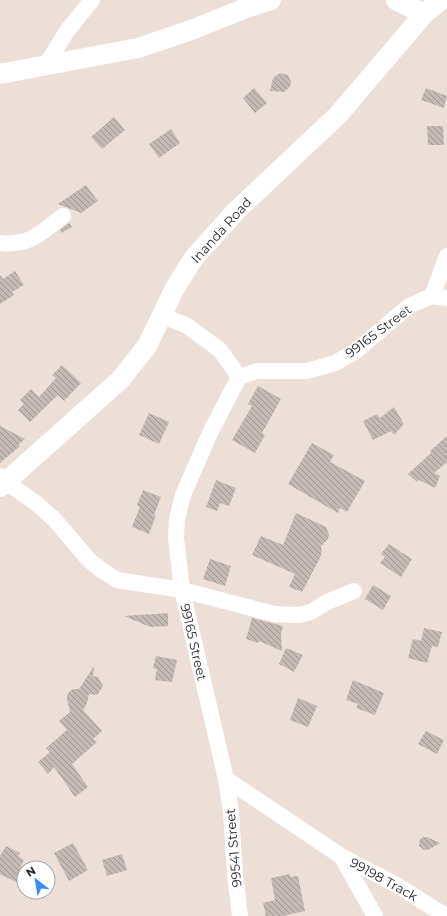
<svg xmlns="http://www.w3.org/2000/svg" width="447" height="916" font-family="Montserrat,sans-serif">
	<style>
		.building { fill: url(#building-back-hatch) }
		.lines { fill: none; stroke-linecap: round; stroke-linejoin: round }
		.minor { stroke: #fff; stroke-width: 16 }
		.tertiary { stroke: #fff; stroke-width: 20 }
		.labels { text-anchor: middle; stroke-width: 3; stroke-linejoin: round; paint-order: stroke }
		.street-label { font-size: 13px; fill: #282828; stroke: #fff }
	</style>
	<defs>
		<pattern id="building-back-hatch" width="6" height="6" patternUnits="userSpaceOnUse"><rect width="6" height="6" fill="#c3b9b5"/><path d="M-1 5l2 2M0 0l6 6M5-1l2 2" fill="none" stroke="#9e9693"/></pattern>
	</defs>
	<rect width="100%" height="100%" fill="#ecdfd8"/>
	<path class="building" d="M280 73 288 75 291 82 290 87 284 92 270 91 273 78Z
		M254 88 267 103 255 113 243 98Z
		M426 88 447 96 444 108 421 100Z
		M114 117 125 130 102 149 91 137Z
		M427 126H443L444 145H428Z
		M171 129 180 143 159 158 149 144Z
		M86 185 98 201 81 213 58 204Z
		M69 223 72 227 61 233 60 230Z
		M15 271 24 285 12 292 14 295 0 304V275L3 279Z
		M62 365 81 383 64 401 58 395 30 422 18 410 24 404 20 400 31 389 39 397 56 378 52 375Z
		M258 386 281 399 262 433 265 435 255 453 232 440 252 406 248 404Z
		M394 407 404 424 394 435 391 431 373 440 363 421 377 414 380 418Z
		M149 413 169 422 159 444 139 435Z
		M0 426 25 439 18 445 20 446 0 463Z
		M447 436V462L434 473 440 476 435 488 419 480 417 482 408 474 431 453 430 451Z
		M312 443 334 455 330 462 365 481 347 512 340 508 338 513 288 484Z
		M216 480 236 488 229 506 220 503 217 511 206 507Z
		M143 490 161 497 154 515 156 516 155 518 149 534 132 527 140 507 137 505Z
		M296 513 326 527 329 535 328 539 321 546 322 551 320 558 302 592 289 587 295 574 252 555 261 536 283 545Z
		M389 544 412 559 401 577 380 563 385 557 381 554Z
		M210 559 231 566 225 586 203 579Z
		M373 585 391 596 383 610 365 599Z
		M168 613V626L150 627 124 616Z
		M252 618 283 626 281 634 282 651 259 641 258 643 246 639Z
		M424 628 442 632 438 647 432 646 427 663 408 658 413 639 421 641Z
		M286 648 303 655 294 672 279 664Z
		M156 656 177 660 172 682 155 680 157 669 153 668Z
		M94 666 93 676 98 677 103 686 97 695 89 694 87 703 83 710 102 731 93 739 97 742 72 764 88 787 75 797 54 767 48 774 38 762 50 752 46 748 67 730 59 721 70 712 67 700V695L70 691 74 689H79Z
		M353 680 384 693 375 715 356 708 358 704 346 700Z
		M298 698 317 706 308 727 290 720Z
		M426 731 444 740 437 754 418 744Z
		M424 837H427L440 843 428 850H424L419 846 420 839Z
		M73 843 88 870 69 881 54 853Z
		M6 846 20 853 18 856 24 860 20 868 24 870V886L0 874V856Z
		M122 854 127 870 107 876 102 860Z
		M290 874V877L298 876 305 911 283 916H266L263 903 275 900 271 878Z"/>
	<g class="lines">
		<path class="minor" d="M46 65 67 31 92 0
			M0 243C31 246 40 233 63 216
			M432 296 447 256
			M162 316 186 325 220 350 239 377
			M0 476 6 482 36 503 54 519 89 560 100 569 117 580 182 590 274 614 299 615 311 612 327 602 354 591
			M226 779 341 856 395 884 446 916
			M341 856 375 916
			M240 916 235 874 231 812 226 779 182 590 176 538 177 519 183 495 210 433 239 377 257 371H307L335 363 356 351 409 306 432 296 447 298"/>
		<path class="tertiary" d="M396 0 424 14
			M0 74 138 48 194 29 246 8 271 0
			M0 487 120 380 147 346 175 288 193 259 236 211 338 115 424 14 441 0"/>
	</g>
	<g class="labels">
		<g class="street-label">
			<text transform="translate(221 230) rotate(-48)" y="5">Inanda Road</text>
			<text transform="translate(378 331) rotate(-37)" y="5">99165 Street</text>
			<text transform="translate(194 642) rotate(77)" y="5">99165 Street</text>
			<text transform="translate(233 848) rotate(-95)" y="5">99541 Street</text>
			<text transform="translate(384 879) rotate(29)" y="5">99198 Track</text>
		</g>
	</g>
	<g transform="translate(36 880) rotate(329)"><circle r="19" fill="#ffffff" stroke="#a9a9a9"/>
	<path d="M0-3L7 15L0 10L-7 15Z" fill="#338eff"/>
	<text y="-6" font-size="11" font-weight="bold" text-anchor="middle" fill="#282828">N</text>
	</g>
</svg>
